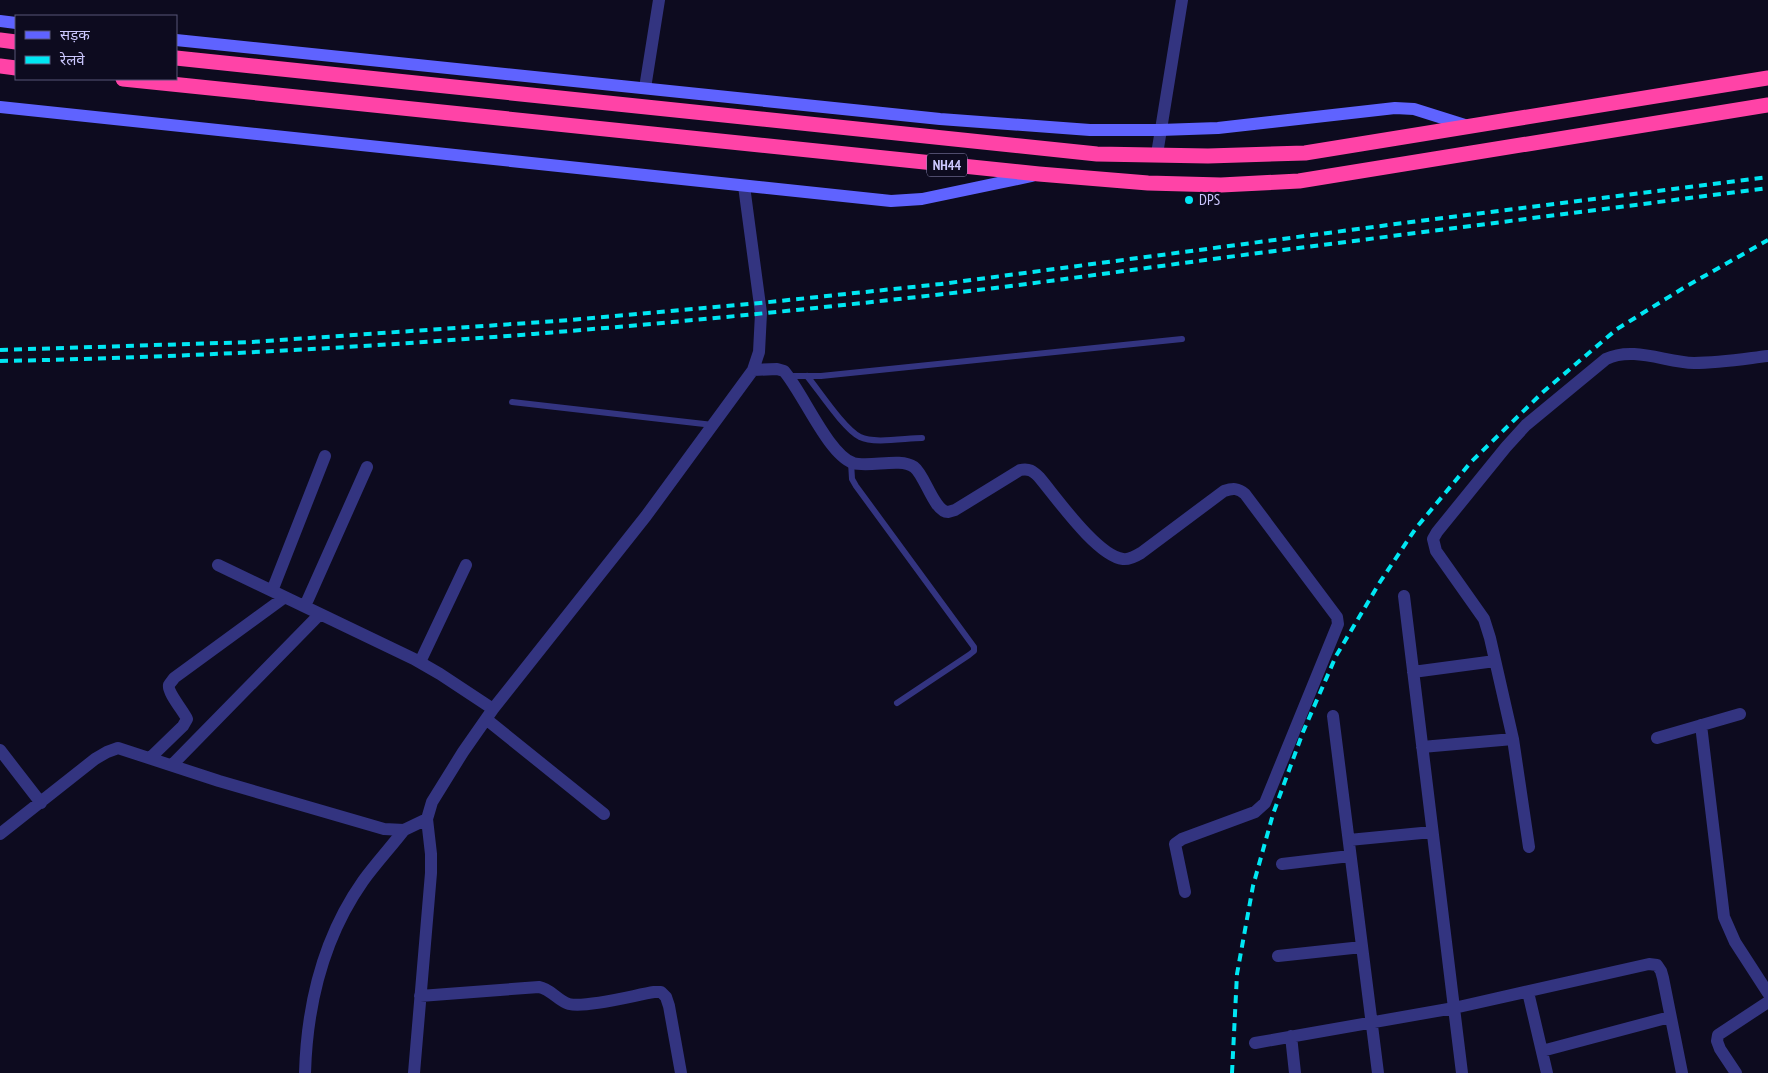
<svg xmlns="http://www.w3.org/2000/svg" width="1768" height="1073" font-family="'PT Sans Narrow','Noto Sans Devanagari',sans-serif">
	<style>
		.lines { fill: none; stroke-linecap: round; stroke-linejoin: round }
		.lane { stroke: #333480; stroke-width: 6 }
		.street { stroke: #333480; stroke-width: 12 }
		.secondary { stroke: #5f63ff; stroke-width: 12 }
		.highway { stroke: #ff43a7; stroke-width: 15 }
		.rail { stroke: #00e7f3; stroke-width: 4; stroke-dasharray: 8 6; stroke-linecap: butt }
		.poi-dot { fill: #00e7f3; stroke: #0d0b1f; stroke-width: 2 }
		.labels { text-anchor: middle; stroke-width: 4.5; stroke-linejoin: round; paint-order: stroke }
		.shield { fill: #0d0b1f; stroke: #938fbc; stroke-width: 1 }
		.shield-label { font-size: 14px; font-weight: bold; fill: #ccc8ff }
		.poi-label { font-size: 15px; fill: #ccc8ff; stroke: #0d0b1f; text-anchor: start }
	</style>
	<rect width="100%" height="100%" fill="#0d0b1f"/>
	<g class="lines">
		<path class="lane" d="M789 376H821L1182 339
			M807 376C820 392 844 429 860 437 874 444 906 438 922 438
			M512 402 713 425
			M851 462 852 479 856 486 974 647V651L969 655 897 703"/>
		<path class="street" d="M645 88 659 0
			M1157 154 1182 0
			M753 370 777 369 784 371C803 393 828 454 853 463 870 468 900 457 914 467 925 475 934 512 948 512 948 512 955 510 955 510L1020 470C1029 468 1033 471 1039 477 1056 497 1097 556 1123 559 1129 560 1136 556 1141 553L1224 491C1233 488 1238 488 1245 494L1331 609 1337 617 1338 624 1265 803 1255 812 1182 839 1175 844 1185 892
			M218 565 414 659 440 674 493 709
			M272 591 325 456
			M1404 596 1454 1008 1649 964 1657 965 1661 971 1663 978 1682 1073
			M305 606 367 467
			M420 662 466 565
			M1413 672 1495 661
			M1333 716 1378 1073
			M486 719 604 814
			M1701 725 1724 917 1735 942 1768 993
			M1657 738 1740 714
			M1513 739 1490 638 1484 619 1436 551 1433 539 1437 532 1506 447 1526 425 1606 359C1633 346 1665 362 1694 363 1719 363 1743 359 1768 356
			M1422 747 1513 739 1529 847
			M0 750 41 803
			M150 758 183 726 187 719C184 712 167 692 169 685 170 683 173 680 174 678L285 597
			M172 765 320 614
			M0 834 95 759 107 752 118 748 219 781 384 829 404 830 427 819
			M1349 840 1432 832
			M1282 864 1350 856
			M1278 956 1362 947
			M1528 992 1547 1073
			M420 996 539 987C551 989 558 1001 569 1004 587 1008 635 995 654 992H661L666 997 669 1006 681 1073
			M1291 1036 1295 1073
			M1255 1043 1454 1008 1462 1073
			M1542 1051 1670 1017
			M305 1073C307 1004 323 938 363 881 376 863 391 847 404 830
			M414 1073 431 873V854L427 819 432 802 463 752 493 709 646 516 753 370 759 352 761 313 744 186
			M1736 1073 1720 1049 1717 1041 1718 1035 1768 1002"/>
		<path class="secondary" d="M0 21 16 23
			M176 40 940 119 1090 130H1160L1218 128 1395 108 1414 109 1468 126
			M0 107 891 201 922 199 1032 176"/>
		<path class="highway" d="M0 40 16 42
			M176 58 1097 154 1208 156 1305 153 1768 78
			M0 66 16 68
			M123 79 1039 174 1148 183 1221 185 1299 181 1768 105"/>
		<path class="rail" d="M0 350 252 342 571 320 760 303 941 284 1411 222 1768 177
			M0 361C312 355 625 330 935 295 1033 284 1130 270 1228 257 1408 234 1588 211 1768 188
			M1232 1073 1237 974 1253 886 1273 814 1303 732 1336 656 1380 582 1416 528 1471 462 1543 392 1617 329 1685 287 1768 240"/>
	</g>
	<circle class="poi-dot" cx="1189" cy="200" r="5"/>
	<g class="labels">
		<rect class="shield" x="927" y="153.5" width="40" height="23" rx="4"/>
		<g class="shield-label">
			<text x="947" y="170">NH44</text>
		</g>
		<g class="poi-label">
			<text x="1199" y="205">DPS</text>
		</g>
	</g>
	<rect x="15" y="15" width="162" height="65" fill="#0d0b1f" stroke="#595779"/>
	<rect x="25" y="31" width="25" height="8" fill="#5f63ff" stroke="#595779"/>
	<text x="60" y="40" font-size="15" fill="#ccc8ff">सड़क</text>
	<rect x="25" y="56" width="25" height="8" fill="#00e7f3" stroke="#595779"/>
	<text x="60" y="65" font-size="15" fill="#ccc8ff">रेलवे</text>
</svg>
